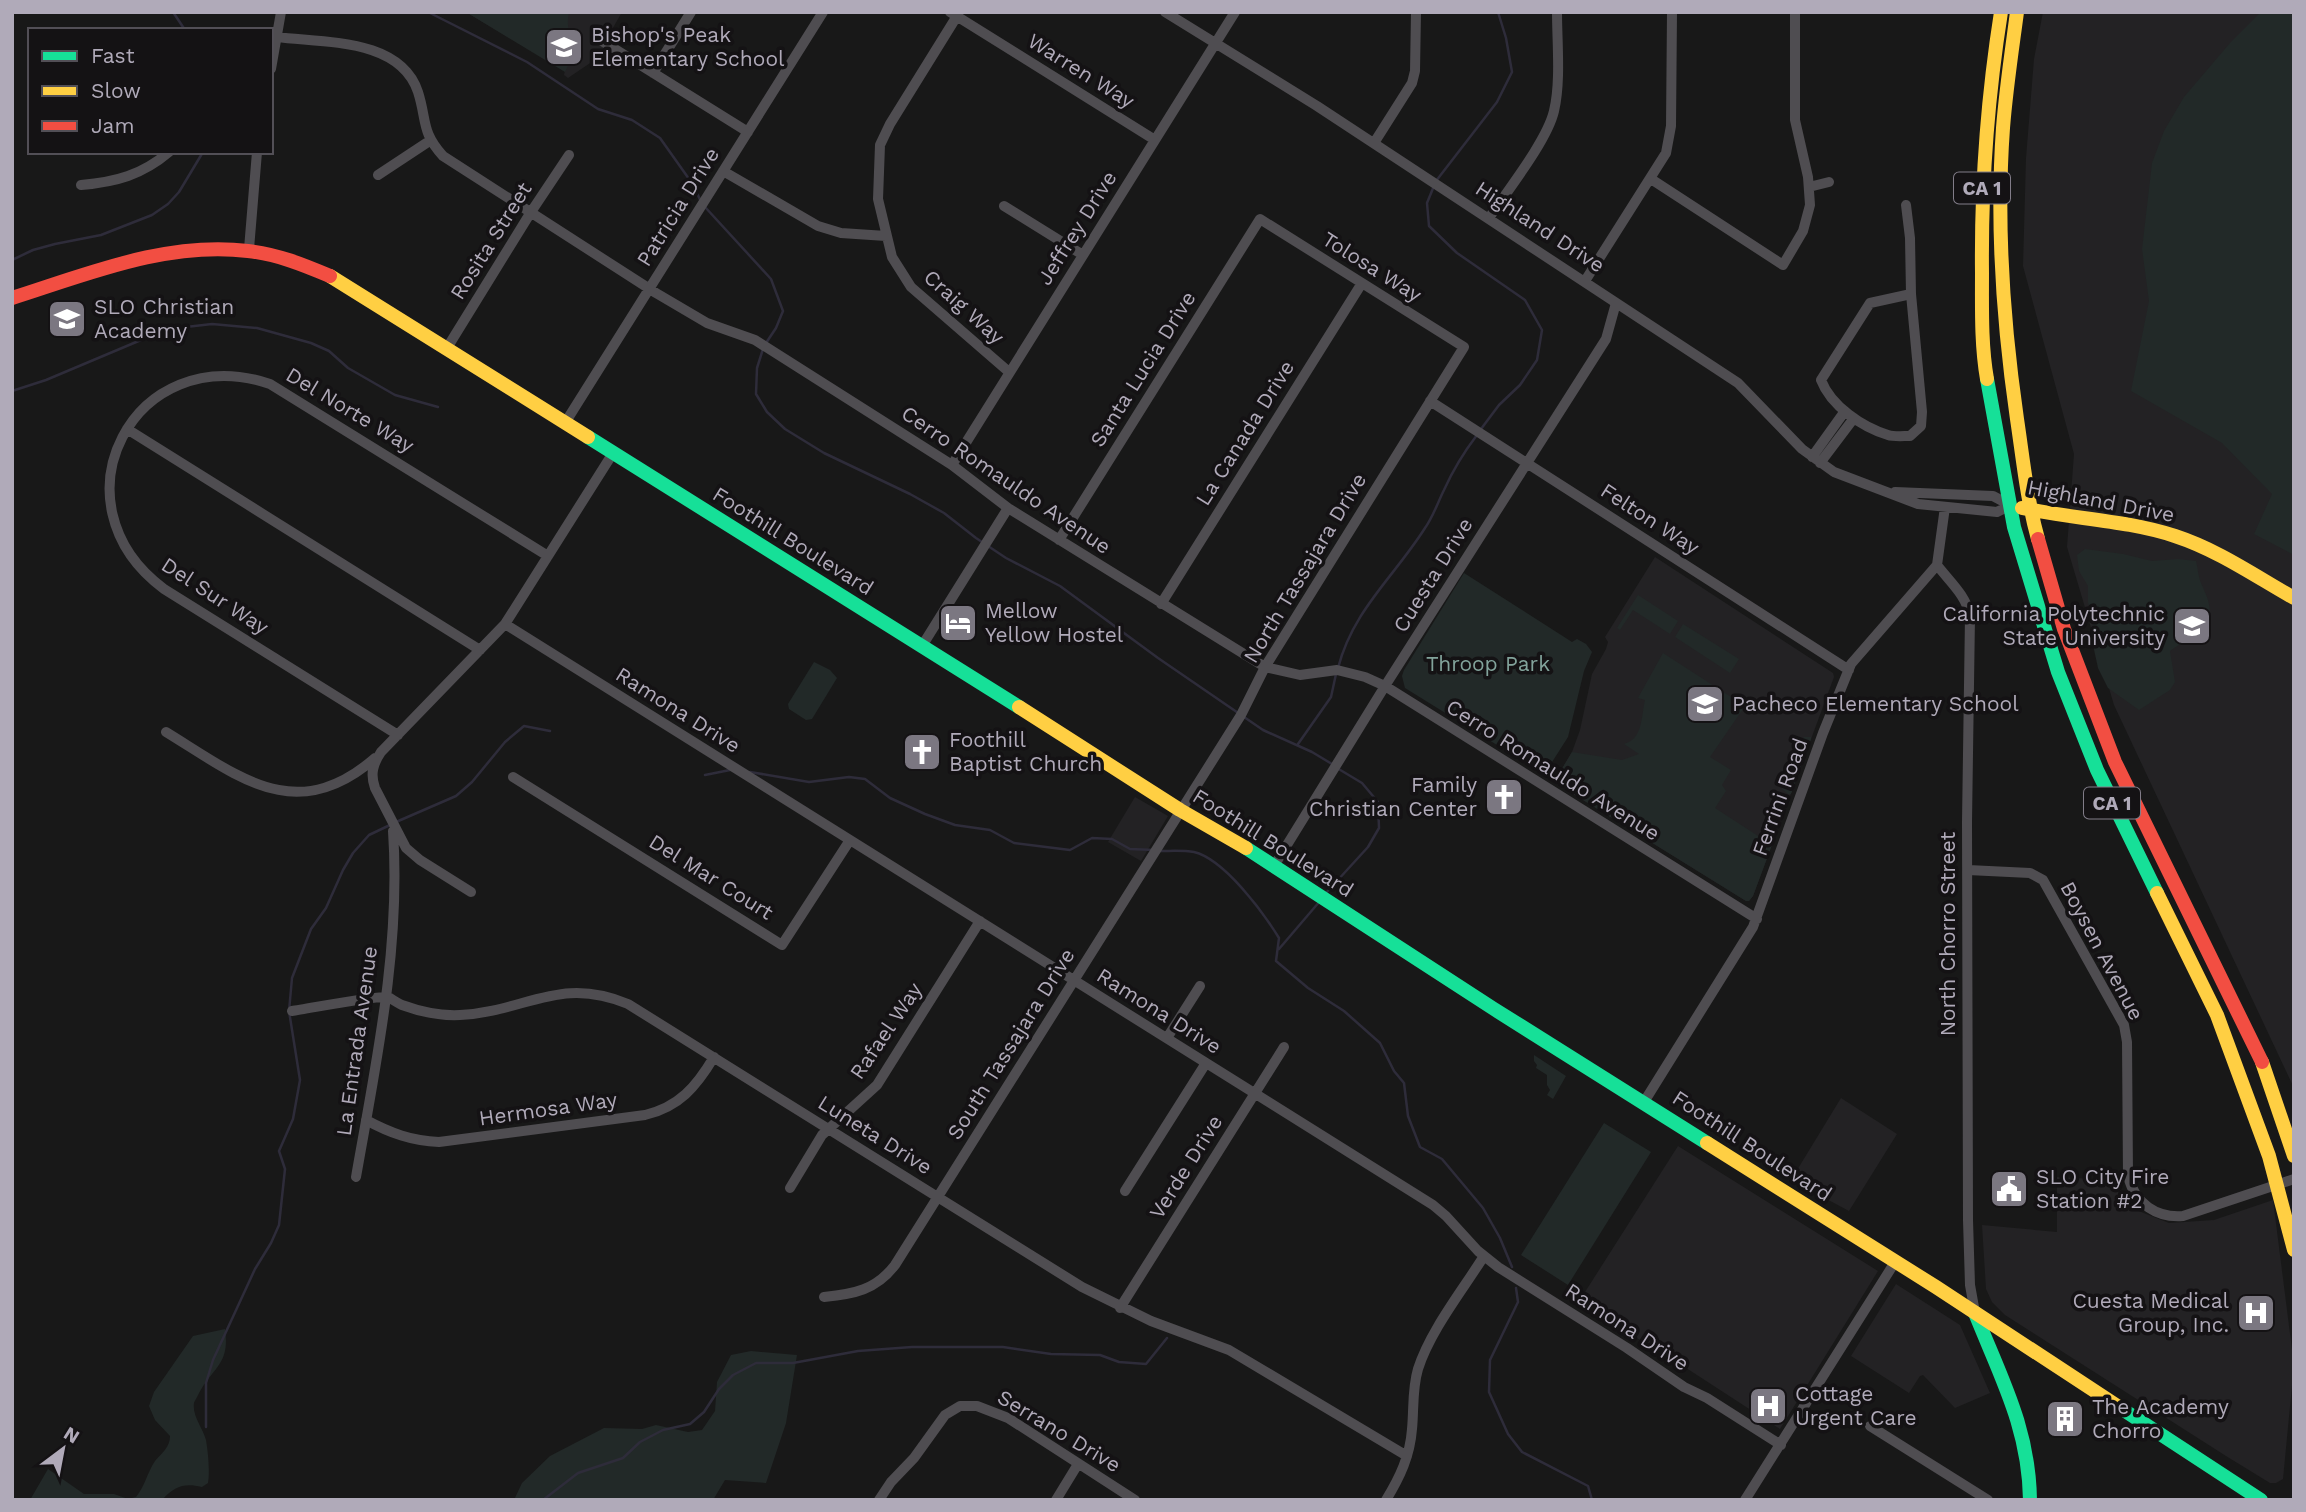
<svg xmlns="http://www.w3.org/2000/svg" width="2306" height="1512" font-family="'Work Sans',sans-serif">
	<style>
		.built { fill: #232224 }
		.green { fill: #222928 }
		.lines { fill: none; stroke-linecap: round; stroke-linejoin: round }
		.stream { stroke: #2e2c3a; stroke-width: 2.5 }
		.street { stroke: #4f4d51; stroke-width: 10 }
		.fast { stroke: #16e098; stroke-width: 14 }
		.slow { stroke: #ffcf43; stroke-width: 14 }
		.jam { stroke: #f24e42; stroke-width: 14 }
		.labels { text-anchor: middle; stroke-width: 7; stroke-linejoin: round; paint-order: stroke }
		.shield { fill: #141214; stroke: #817c88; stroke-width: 2 }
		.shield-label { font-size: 19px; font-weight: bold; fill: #b0aab9 }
		.poi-label { font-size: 21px; fill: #b0aab9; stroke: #141214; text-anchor: start }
		.street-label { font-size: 21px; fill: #b0aab9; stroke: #141214 }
		.park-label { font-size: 21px; fill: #82a39b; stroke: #141214 }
	</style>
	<rect width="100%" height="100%" fill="#181818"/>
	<path class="built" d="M466 12H622L610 33 602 41 605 53 568 78 564 75 565 71Z
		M2043 12H2294V1088L2114 705 2067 547 2074 454 2023 266 2026 158 2034 59Z
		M1655 557 1833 673 1834 677 1753 896 1749 901H1746L1554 782 1572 752 1580 730 1592 674 1606 649 1608 642 1605 637Z
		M1135 797 1168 816 1141 861 1108 842Z
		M1841 1098 1897 1134 1849 1211 1791 1180Z
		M1678 1146 1878 1271 1780 1429 1677 1362 1578 1303Z
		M2057 1177 2113 1180 2136 1210 2169 1223 2214 1220 2273 1200 2294 1365 2283 1479 2276 1483H2270L2226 1456 2005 1315 1992 1302 1986 1289 1982 1225 2057 1232Z
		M1896 1284 1960 1325 1990 1393 1955 1408 1923 1375 1920 1376 1909 1393 1851 1356Z"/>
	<path class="green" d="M466 12H569C566 26 569 35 577 47L565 72Z
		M2261 12H2294V555L2254 534 2272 494 2222 443 2131 391 2149 301 2142 249 2152 163 2164 131 2184 97 2230 43Z
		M2085 549 2123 554 2152 561 2178 559 2196 561C2198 568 2198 576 2201 583 2209 601 2217 616 2198 633 2190 640 2179 644 2170 651L2175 682 2170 690 2139 710 2108 688 2098 668 2093 645V623L2088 602V586L2079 571 2077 555Z
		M1464 573 1572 642 1577 639 1586 644 1592 652 1584 671 1568 737 1547 770 1542 773 1405 688 1402 676 1404 670Z
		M1638 595 1678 621 1670 634 1633 610 1620 630 1617 628Z
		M1683 624 1739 659 1730 673 1675 637Z
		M1663 653 1745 706 1710 757 1731 770 1722 785 1726 791 1715 808 1772 845 1753 896 1749 901H1746L1554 782 1572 752 1622 760 1639 754 1624 744C1643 739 1641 717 1645 700L1638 698Z
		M814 662 830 670 837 678 812 719 806 720 789 709 788 704Z
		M1804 737H1811V739L1791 794H1788L1782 789C1781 779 1796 744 1804 737Z
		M1534 1055 1566 1076 1553 1099 1547 1095 1550 1090 1547 1085V1075L1536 1068 1537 1065 1534 1061Z
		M1604 1123 1651 1152 1568 1285 1521 1255Z
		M225 1329C230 1364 214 1366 199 1393 199 1394 194 1402 194 1403 192 1416 203 1428 206 1440 208 1452 210 1471 208 1483L202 1487C184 1483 175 1486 162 1500H30L48 1469 84 1494H114L128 1499 136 1497C145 1486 147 1473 155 1461 162 1453 170 1447 170 1436L155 1420 149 1406 154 1392 193 1336Z
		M751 1351 797 1355 786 1423 766 1483 725 1480 713 1500H514L522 1483 550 1456 604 1428 642 1429 656 1425 688 1432 702 1430 715 1411 717 1382 731 1355Z"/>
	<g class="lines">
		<path class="stream" d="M173 12 185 30
			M428 12 527 62 598 109 632 120 660 138 694 186 701 202
			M705 207 771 279 783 311 776 328 766 343
			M12 260 33 250 55 244 101 235 152 215 168 204 179 192 203 152
			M763 349 757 368 756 394 767 412 785 429 824 453 910 494 944 513 976 538 1006 558 1060 586 1158 658 1263 730 1312 752 1332 764
			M12 391 46 380 141 340 186 327 212 324 257 328 311 343 329 351 348 368 395 395 438 407
			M1481 429 1499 405 1520 385 1537 360 1542 330 1525 300 1457 253 1429 226 1427 203 1436 181 1497 102 1512 72 1506 38 1498 12
			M1338 668C1353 610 1394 577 1425 528 1433 517 1438 502 1444 490 1453 470 1464 452 1477 435
			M1298 744 1331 697 1336 674
			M750 772 809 782 849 777 865 779 890 798 925 814 955 825 990 830 1014 843 1070 850 1092 838 1112 839 1130 849 1154 850
			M705 775 730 770
			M396 822 456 796 472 782 505 742 524 726 550 731
			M1160 851C1171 851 1183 850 1194 852 1224 859 1263 912 1279 938L1276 961 1308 988 1344 1011 1380 1043 1394 1071 1404 1083 1408 1116 1420 1147 1442 1159 1483 1208 1500 1238 1512 1267
			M1326 893 1368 847 1379 828 1378 802 1362 783 1337 768
			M1279 949 1320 901
			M1516 1288 1518 1302 1490 1360 1489 1392 1508 1434 1522 1452 1588 1486 1592 1500
			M206 1427V1383L213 1360 255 1269 271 1243 279 1225 285 1169 279 1151 293 1119 300 1080 289 1011 292 978 311 929 326 908 343 870 353 853 369 835 390 825
			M543 1500 578 1473 623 1458 640 1442 663 1430 690 1424 704 1412 719 1389 733 1375 756 1363H793L858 1351 912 1347H1003L1051 1354 1100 1355 1119 1362 1146 1364 1167 1338"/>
		<path class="street" d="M950 12 1155 140
			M1165 12 1317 106 1738 383 1802 449 1834 472 1918 504 1997 512 2011 505
			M957 16 890 124 880 145 878 199 892 257 911 287 1009 372
			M277 37C324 43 400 38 418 92 427 120 421 132 443 156L656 293 707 323 755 340 952 465 1008 508 1265 667 1300 675 1337 670 1365 677 1385 686 1757 919
			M602 41 748 132
			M271 69 281 12
			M653 73 691 12
			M1374 143 1412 83 1415 71 1416 12
			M723 171 818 226 841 233 886 236
			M378 175 431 140
			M1651 179 1783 265 1803 231 1810 205 1808 177 1795 120V12
			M81 185C116 182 142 175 169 152
			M1809 187 1829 182
			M1906 205 1910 238 1911 294
			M1004 206 1083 255
			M1489 218C1507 191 1547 141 1554 111 1561 82 1557 42 1557 12
			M249 249 257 152
			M1585 281 1666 153 1671 126 1672 12
			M1911 294 1922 412 1921 426 1910 436C1903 436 1894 437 1888 435 1862 427 1831 406 1821 380L1870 303Z
			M447 348 531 212 569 155
			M1430 401 1849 670
			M565 423 823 12
			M127 429 480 650
			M1812 457 1845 411
			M1820 463 1854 418
			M952 465 1235 12
			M1895 492 1993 496 2010 505
			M1937 565C1950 582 1966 595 1970 616L1967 822 1968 1220 1970 1285 1975 1313
			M1161 604 1362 283
			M505 624 1433 1205 1446 1216 1478 1251 1498 1267 1627 1348 1684 1387 1707 1398 1781 1445
			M922 646 1008 508
			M166 732C238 776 296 827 375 758
			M398 735 164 589C48 503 134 338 270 384L548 556
			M513 777 782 945 850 840
			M1274 866 1385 686 1606 339 1616 303
			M1968 870 2030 873 2043 880 2124 1025 2127 1042 2128 1177C2136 1204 2156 1218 2183 1216L2294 1179
			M471 892 420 860 406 848 375 788C370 774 373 764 381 752L505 624 613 453
			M292 1011C307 1009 377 995 388 997 392 999 397 1003 402 1005 421 1012 440 1016 460 1015 525 1012 559 975 628 1004L1082 1287 1151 1321 1229 1350 1407 1456
			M1167 1038 1200 986
			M1644 1102 1753 927 1823 733 1851 664 1937 565 1945 507
			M366 1120C390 1133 412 1141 439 1142L645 1115C679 1107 696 1087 714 1057
			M356 1177C376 1063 401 947 393 831
			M790 1188 822 1135 877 1085 980 921
			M1125 1191 1206 1063
			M824 1297C854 1294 876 1290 895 1265L1241 715 1265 667 1464 347 1260 219 1059 540
			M1120 1308 1284 1047
			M1870 1426 1988 1500
			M879 1500 891 1482 914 1458 945 1415 960 1406H977L1008 1418 1135 1500
			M1056 1500 1078 1464
			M1386 1500C1400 1477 1410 1456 1412 1429 1414 1409 1412 1389 1418 1369 1430 1331 1462 1291 1484 1256
			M1745 1500 1895 1262"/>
		<path class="fast" d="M1987 379 2014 527 2058 672 2097 770 2157 893
			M588 437 1019 707
			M1246 848 1494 1009 1707 1143
			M1975 1313C2001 1378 2029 1428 2030 1500
			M2122 1409 2261 1500"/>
		<path class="slow" d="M2017 12C2012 50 2006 89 2003 128 1996 225 2003 322 2017 419 2023 459 2027 500 2038 539
			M330 276 588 437
			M1987 379C1981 345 1982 308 1982 273 1981 183 1987 101 2001 12
			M2022 508C2073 519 2126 520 2175 536 2218 550 2255 576 2294 598
			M1019 707 1180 810 1246 848
			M2157 893 2217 1015 2269 1156 2294 1250
			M2262 1062 2294 1156
			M1707 1143 1936 1287 2122 1409"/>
		<path class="jam" d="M12 298C88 274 167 241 248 251 277 254 304 265 330 276
			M2038 539 2064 629 2115 762 2262 1062"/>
	</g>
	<defs>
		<symbol id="school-square" viewBox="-11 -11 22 22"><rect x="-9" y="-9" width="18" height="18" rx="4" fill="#7b7781" stroke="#141214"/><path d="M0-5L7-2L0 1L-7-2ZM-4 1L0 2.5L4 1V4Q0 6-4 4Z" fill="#fff"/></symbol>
		<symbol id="hotel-square" viewBox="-11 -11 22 22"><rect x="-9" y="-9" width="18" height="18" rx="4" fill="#7b7781" stroke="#141214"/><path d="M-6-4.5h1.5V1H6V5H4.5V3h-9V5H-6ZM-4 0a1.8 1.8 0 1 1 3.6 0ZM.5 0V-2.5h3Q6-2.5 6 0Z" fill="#fff"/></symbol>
		<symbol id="university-square" viewBox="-11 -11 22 22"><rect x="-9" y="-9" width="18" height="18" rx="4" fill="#7b7781" stroke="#141214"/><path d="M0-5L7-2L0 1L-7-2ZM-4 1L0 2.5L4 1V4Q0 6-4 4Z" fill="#fff"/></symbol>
		<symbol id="church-square" viewBox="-11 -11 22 22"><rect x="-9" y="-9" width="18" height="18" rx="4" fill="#7b7781" stroke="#141214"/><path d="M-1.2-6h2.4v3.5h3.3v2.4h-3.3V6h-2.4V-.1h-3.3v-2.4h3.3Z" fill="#fff"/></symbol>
		<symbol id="civic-square" viewBox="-11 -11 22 22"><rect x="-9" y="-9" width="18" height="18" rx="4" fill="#7b7781" stroke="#141214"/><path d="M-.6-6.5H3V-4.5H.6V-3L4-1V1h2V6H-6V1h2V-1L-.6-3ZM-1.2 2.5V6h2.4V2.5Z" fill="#fff"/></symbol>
		<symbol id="hospital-square" viewBox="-11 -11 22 22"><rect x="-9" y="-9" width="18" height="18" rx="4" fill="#7b7781" stroke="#141214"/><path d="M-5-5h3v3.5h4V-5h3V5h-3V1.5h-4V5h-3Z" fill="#fff"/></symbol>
		<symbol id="building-square" viewBox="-11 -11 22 22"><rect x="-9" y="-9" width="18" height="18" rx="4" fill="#7b7781" stroke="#141214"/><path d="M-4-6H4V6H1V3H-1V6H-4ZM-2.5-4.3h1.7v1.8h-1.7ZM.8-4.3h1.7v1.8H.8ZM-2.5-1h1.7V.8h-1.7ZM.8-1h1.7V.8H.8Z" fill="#fff"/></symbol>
	</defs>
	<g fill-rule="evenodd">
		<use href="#school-square" x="542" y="25" width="44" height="44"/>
		<use href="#school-square" x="45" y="297" width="44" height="44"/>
		<use href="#hotel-square" x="936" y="601" width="44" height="44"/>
		<use href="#university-square" x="2170" y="604" width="44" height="44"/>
		<use href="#school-square" x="1683" y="682" width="44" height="44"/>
		<use href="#church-square" x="900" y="730" width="44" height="44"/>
		<use href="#church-square" x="1482" y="775" width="44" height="44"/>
		<use href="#civic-square" x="1987" y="1167" width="44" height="44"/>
		<use href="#hospital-square" x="2234" y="1291" width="44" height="44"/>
		<use href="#hospital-square" x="1746" y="1384" width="44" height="44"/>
		<use href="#building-square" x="2043" y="1397" width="44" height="44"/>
	</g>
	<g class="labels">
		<g class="shield">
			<rect x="1954" y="172.5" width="56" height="31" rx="5"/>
			<rect x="2084" y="787.5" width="56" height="31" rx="5"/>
		</g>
		<g class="shield-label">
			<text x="1982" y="195">CA 1</text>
			<text x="2112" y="810">CA 1</text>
		</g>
		<g class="poi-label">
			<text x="591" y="42">Bishop's Peak<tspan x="591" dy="24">Elementary School</tspan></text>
			<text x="94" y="314">SLO Christian<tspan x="94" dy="24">Academy</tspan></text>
			<text x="985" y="618">Mellow<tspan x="985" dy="24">Yellow Hostel</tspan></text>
			<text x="2165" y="621" text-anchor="end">California Polytechnic<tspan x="2165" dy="24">State University</tspan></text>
			<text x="1732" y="711">Pacheco Elementary School</text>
			<text x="949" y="747">Foothill<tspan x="949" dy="24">Baptist Church</tspan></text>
			<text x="1477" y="792" text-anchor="end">Family<tspan x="1477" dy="24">Christian Center</tspan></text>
			<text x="2036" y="1184">SLO City Fire<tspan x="2036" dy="24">Station #2</tspan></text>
			<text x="2229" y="1308" text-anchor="end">Cuesta Medical<tspan x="2229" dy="24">Group, Inc.</tspan></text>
			<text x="1795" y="1401">Cottage<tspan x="1795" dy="24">Urgent Care</tspan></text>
			<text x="2092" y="1414">The Academy<tspan x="2092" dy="24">Chorro</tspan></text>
		</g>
		<g class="street-label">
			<text transform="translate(1081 71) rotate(32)" y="7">Warren Way</text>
			<text transform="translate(678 207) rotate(-58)" y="7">Patricia Drive</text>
			<text transform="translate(1540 227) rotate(33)" y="7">Highland Drive</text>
			<text transform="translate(1077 228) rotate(-58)" y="7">Jeffrey Drive</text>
			<text transform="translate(491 241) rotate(-58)" y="7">Rosita Street</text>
			<text transform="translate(1372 267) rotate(32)" y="7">Tolosa Way</text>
			<text transform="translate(964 307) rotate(42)" y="7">Craig Way</text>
			<text transform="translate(1143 369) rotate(-58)" y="7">Santa Lucia Drive</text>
			<text transform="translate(350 410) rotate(31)" y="7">Del Norte Way</text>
			<text transform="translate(1245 433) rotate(-58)" y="7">La Canada Drive</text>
			<text transform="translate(1006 480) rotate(34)" y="7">Cerro Romauldo Avenue</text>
			<text transform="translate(2101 501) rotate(11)" y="7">Highland Drive</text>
			<text transform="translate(1650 519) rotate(33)" y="7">Felton Way</text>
			<text transform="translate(793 541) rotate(32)" y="7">Foothill Boulevard</text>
			<text transform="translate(1305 568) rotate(-59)" y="7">North Tassajara Drive</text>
			<text transform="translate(1433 575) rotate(-58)" y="7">Cuesta Drive</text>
			<text transform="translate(215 596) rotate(33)" y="7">Del Sur Way</text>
			<text transform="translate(678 710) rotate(32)" y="7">Ramona Drive</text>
			<text transform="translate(1553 770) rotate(32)" y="7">Cerro Romauldo Avenue</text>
			<text transform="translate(1780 797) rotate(-70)" y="7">Ferrini Road</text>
			<text transform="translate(1273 843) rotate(32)" y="7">Foothill Boulevard</text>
			<text transform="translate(711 877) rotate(32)" y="7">Del Mar Court</text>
			<text transform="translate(1948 934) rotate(-90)" y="7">North Chorro Street</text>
			<text transform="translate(2102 951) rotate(62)" y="7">Boysen Avenue</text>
			<text transform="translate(1159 1011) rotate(32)" y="7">Ramona Drive</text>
			<text transform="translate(886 1031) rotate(-56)" y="7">Rafael Way</text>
			<text transform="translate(357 1041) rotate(-82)" y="7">La Entrada Avenue</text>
			<text transform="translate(1011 1044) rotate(-58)" y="7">South Tassajara Drive</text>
			<text transform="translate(548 1109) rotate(-8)" y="7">Hermosa Way</text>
			<text transform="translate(875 1135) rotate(32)" y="7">Luneta Drive</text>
			<text transform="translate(1752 1146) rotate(33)" y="7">Foothill Boulevard</text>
			<text transform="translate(1186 1167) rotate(-58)" y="7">Verde Drive</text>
			<text transform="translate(1627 1327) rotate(33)" y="7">Ramona Drive</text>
			<text transform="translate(1059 1431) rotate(31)" y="7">Serrano Drive</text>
		</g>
		<g class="park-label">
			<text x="1488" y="671">Throop Park</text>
		</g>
	</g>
	<rect width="2306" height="1512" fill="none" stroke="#b0aab9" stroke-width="28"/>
	<rect x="28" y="28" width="245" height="126" fill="#141214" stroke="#524f56" stroke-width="2"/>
	<rect x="42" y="51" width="35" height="10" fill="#16e098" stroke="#524f56" stroke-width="2"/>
	<text x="91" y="63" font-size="21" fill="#b0aab9">Fast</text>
	<rect x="42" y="86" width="35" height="10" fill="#ffcf43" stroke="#524f56" stroke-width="2"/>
	<text x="91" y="98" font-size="21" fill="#b0aab9">Slow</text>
	<rect x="42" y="121" width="35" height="10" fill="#f24e42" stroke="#524f56" stroke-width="2"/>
	<text x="91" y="133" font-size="21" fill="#b0aab9">Jam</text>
	<g transform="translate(63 1449) rotate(32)" stroke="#141214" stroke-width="5" paint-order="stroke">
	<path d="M0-5L12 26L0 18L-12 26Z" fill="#b0aab9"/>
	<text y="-10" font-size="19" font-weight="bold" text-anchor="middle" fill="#b0aab9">N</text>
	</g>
</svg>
